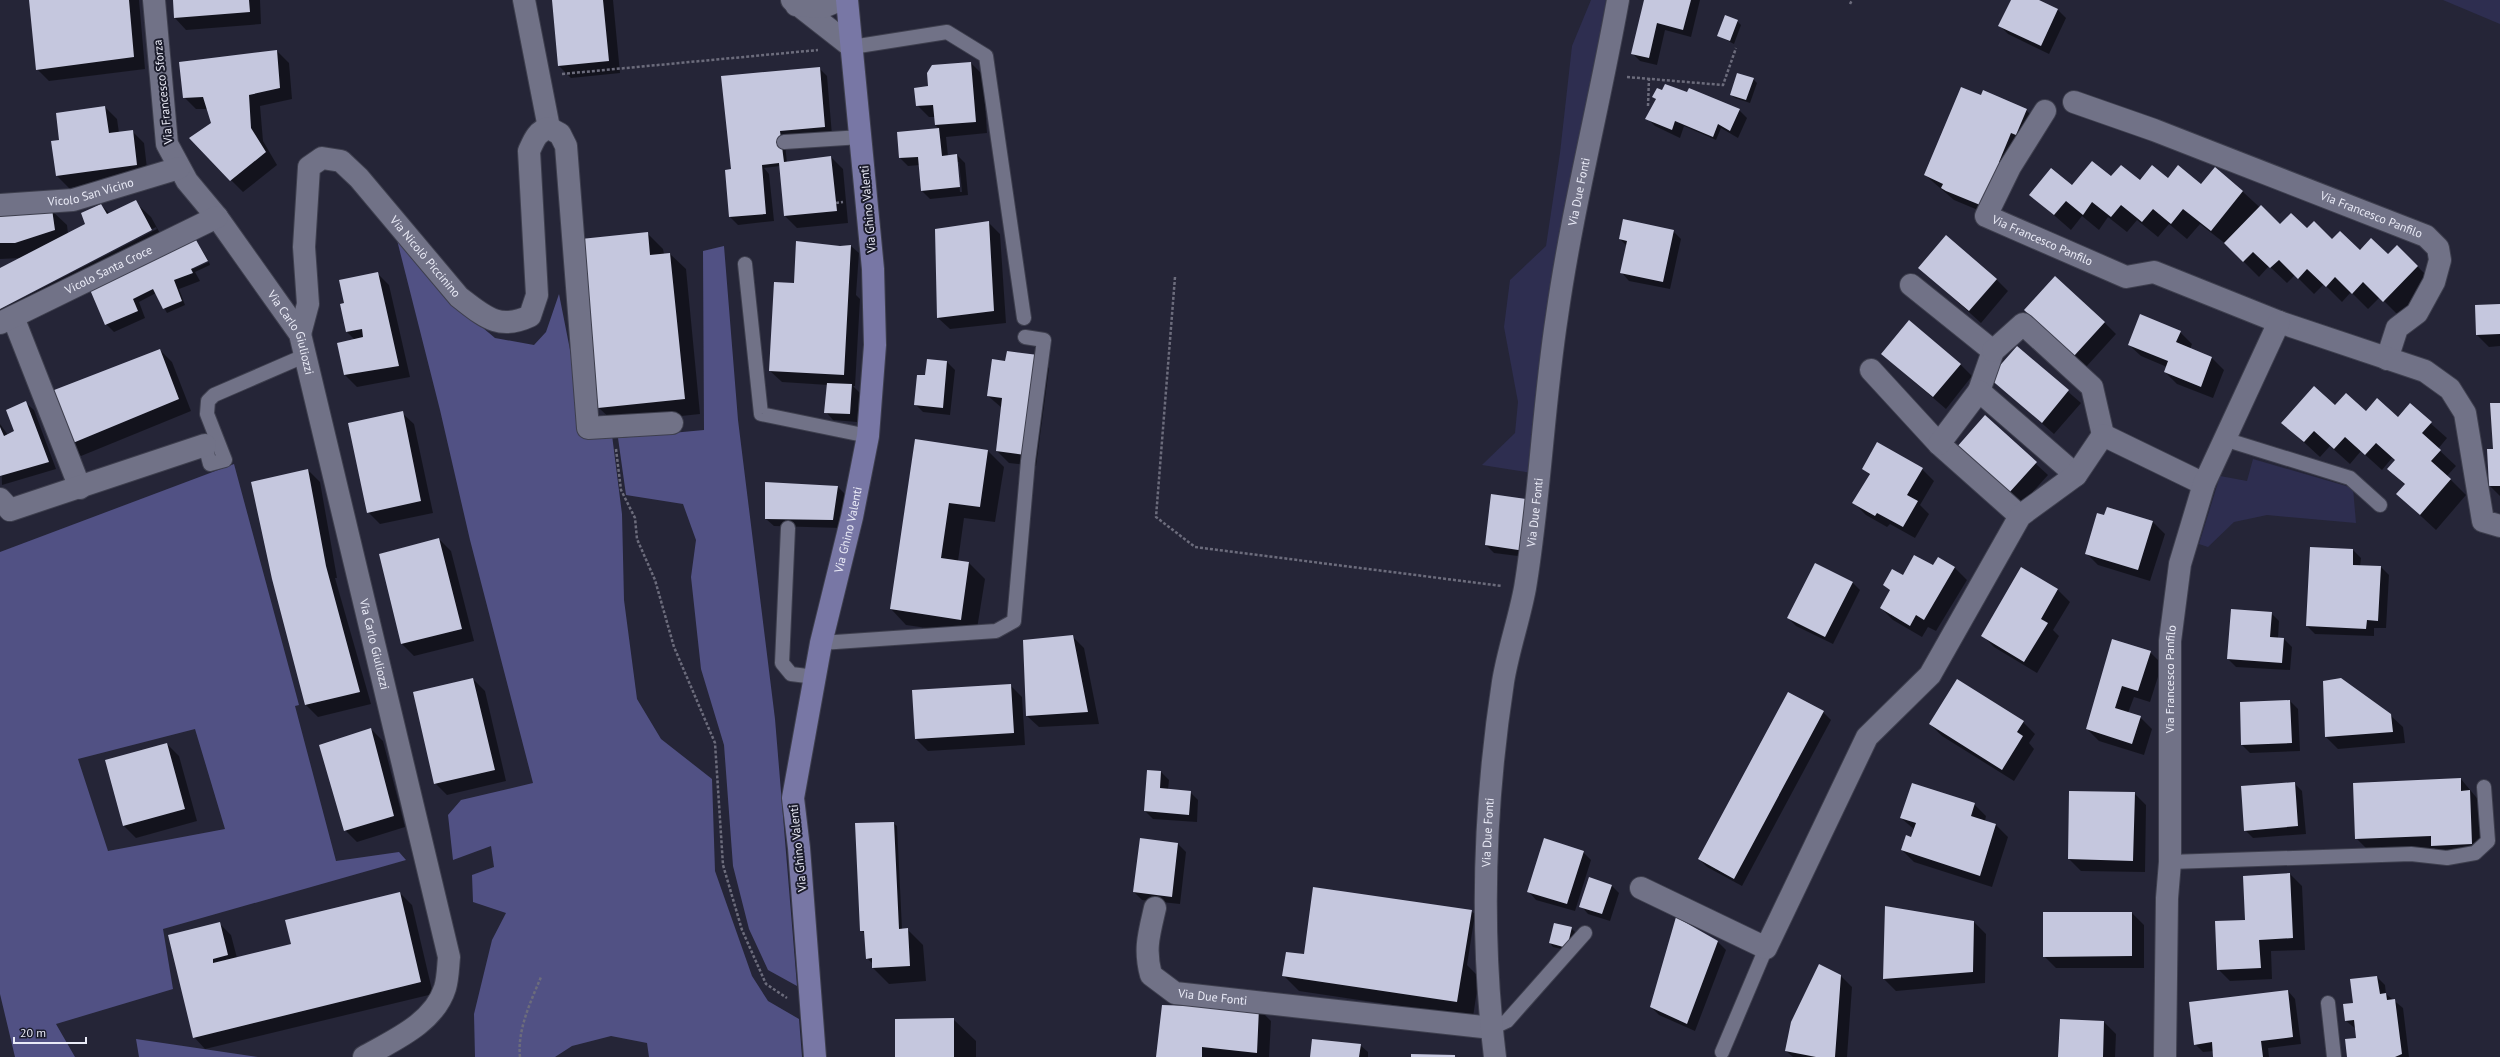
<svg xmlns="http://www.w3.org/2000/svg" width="2500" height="1057" font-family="'PT Sans',sans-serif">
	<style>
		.green { fill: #2e2e50 }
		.forest { fill: #515184; fill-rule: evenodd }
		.shadow { fill: #0007; fill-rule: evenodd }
		.building { fill: #c5c7de }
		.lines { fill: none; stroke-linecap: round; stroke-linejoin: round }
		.service-casing { stroke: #3e3f4e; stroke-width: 16 }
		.minor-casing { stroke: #3e3f4e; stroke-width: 24 }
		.secondary-casing { stroke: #3e3f4e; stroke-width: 24 }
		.path { stroke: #6c6c7c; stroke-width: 2.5; stroke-dasharray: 3 2; stroke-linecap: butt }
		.service { stroke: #717287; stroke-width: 14 }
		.minor { stroke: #717287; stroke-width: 22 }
		.secondary { stroke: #7877a5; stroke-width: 22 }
		.labels { text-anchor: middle; stroke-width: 4; stroke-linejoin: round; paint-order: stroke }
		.street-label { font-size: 12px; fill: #eaebf7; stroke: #1b1c2c }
	</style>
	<rect width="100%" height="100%" fill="#252537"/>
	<path class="green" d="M1591 0H1606L1532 473 1482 465 1515 433 1518 402 1504 327 1510 280 1546 246 1560 153 1572 46Z
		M2443 0H2500V24Z
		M2253 459 2353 488 2356 523 2267 515 2234 522 2208 547 2199 544 2220 476 2247 481Z"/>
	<path class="forest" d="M397 240 458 307 495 338 534 345 546 332 559 294 586 431 612 435 622 514 624 600 637 699 661 739 712 779 715 871 752 976 768 1001 799 1019 802 1057H649L647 1043 611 1036 572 1046 555 1057H475L474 1014 492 940 506 913 473 902 472 875 494 867 491 846 453 860 448 815 461 800 533 783 470 540 440 410Z
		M724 246 738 420 775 719 797 986 768 970 749 929 733 866 724 745 701 669 691 577 696 540 683 504 626 495 618 438 704 430 703 251Z
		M234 464 299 705 295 706 336 861 399 852 406 860 163 929 173 989 56 1024 75 1057H15L0 994V552ZM195 729 225 829 108 851 78 759Z
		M136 1039 258 1057H139Z"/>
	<path class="shadow" d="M30 0H139L145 69 49 81 37 69Z
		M174 0H260L261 24 186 30 175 18Z
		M553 0H613L620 73 571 78 559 66Z
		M1645 0H1700L1691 37 1665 30 1657 65 1640 61 1632 53Z
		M2012 0H2037L2058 10 2066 18 2049 54 2008 34 2000 26Z
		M1737 21 1741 25 1734 44 1719 36Z
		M277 51 289 63 292 99 260 106 263 141 277 165 243 192 231 180 208 109H196L184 97Z
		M971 63 983 75 987 133 946 137 948 156 957 155 965 163 968 195 930 199 922 191 920 165 908 166 900 158 898 133 940 129 935 125V117H929L917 105 929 87ZM957 162H959L962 192H960Z
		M819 68 827 76 832 135 785 144 787 163 831 157 843 169 848 223 797 228 785 216 780 166 764 168 769 174 774 221 738 225 730 217 726 171 734 170Z
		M1753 79 1757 83 1750 103 1735 98 1731 95Z
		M1663 91 1739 110 1747 118 1738 138 1721 128 1716 140 1684 126 1680 138 1655 126 1647 118 1656 100 1654 97Z
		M1982 96 2026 110 2038 122 1997 218 1954 200 1925 175Z
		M105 107 117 119 119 133 132 131 144 143 148 177 69 188 57 176 52 142 61 140Z
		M2111 178 2140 182 2168 179 2242 191 2280 226 2307 230 2360 251 2388 256 2397 246 2433 282 2399 316 2380 297 2368 309 2351 292 2342 302 2324 284 2314 294 2295 275 2287 283 2269 266 2259 277 2227 245 2200 224 2187 239 2169 224 2158 237 2137 220 2127 232 2108 217 2099 230 2082 216 2071 230 2031 195Z
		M135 202 151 217 167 246 178 247 195 241 199 245 208 260 193 267V269L209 262 210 265 195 272 200 281 179 289 185 305 167 313 156 293 139 302 145 318 114 332 106 324 90 286 0 332V310L157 229 156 227 0 308V269L21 258 0 259V213L51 210 67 225 68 234 87 224 101 205 110 214Z
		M988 222 1000 234 1006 323 950 329 938 318Z
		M1673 231 1681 239 1670 289 1629 281 1622 273 1627 246 1620 239Z
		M647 233 663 249 664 254H670L686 269 700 414 615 423 599 408Z
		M851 246 859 253 856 295 860 299 855 386H853L860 393 857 422 833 420 826 412 828 385 782 382 770 371 795 284 840 247Z
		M1920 268 1996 279 2008 291 1981 323Z
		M377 273 389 285 410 377 357 387 345 375 339 344 355 340 347 332 345 304Z
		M2500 305V346L2489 347 2477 335Z
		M2037 322H2104L2116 334 2086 367Z
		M2180 332 2192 344 2190 349 2212 358 2224 370 2213 398 2177 384 2165 372 2167 367 2141 356 2129 345Z
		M2017 347 2081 403 2054 434 1991 378Z
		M160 350 172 362 191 411 81 456 69 444Z
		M1882 354 1960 364 1972 376 1946 409Z
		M1037 356 1049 368 1036 466 1009 463 997 451 1002 408 988 396 1006 362Z
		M928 360 947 362 955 370 950 415 923 412 915 404 926 376Z
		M26 403 34 410 56 469 2 485 0 424 8 435 15 432Z
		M2500 404V496L2490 486Z
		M2410 405 2447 438 2438 449 2456 466 2447 476 2466 495 2436 530 2397 494 2405 485 2389 469 2396 461 2392 458 2382 470 2361 451 2350 464 2330 446 2320 457 2283 423 2335 407 2398 419Z
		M402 413 414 424 433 513 380 524 368 512Z
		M1985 417 2048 475 2020 506 1969 459Z
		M915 440 988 451 1004 467 995 522 964 518 958 561 969 563 985 579 976 635 906 625 891 609Z
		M1863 469H1922L1934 481 1920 505 1929 514 1915 538 1890 524 1887 527 1866 515 1854 503 1870 475Z
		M308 470 320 482 337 578H335L371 704 318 717 306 705 283 613Z
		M766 483 838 487 846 495 841 528 774 526 766 519Z
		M1492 496 1533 558 1494 553 1486 545Z
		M2108 508 2153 522 2165 534 2150 581 2098 565 2086 553Z
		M439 539 451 551 474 641 414 656 402 644 380 554Z
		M2311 548 2353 550 2361 558 2360 566 2381 567 2389 575 2386 628H2374V636L2315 634 2307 626Z
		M1938 558 1955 568 1967 580 1936 631 1928 627 1922 637 1893 620 1881 608 1891 591 1884 585 1933 567Z
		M2022 568 2058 590 2070 602 2053 630 2059 636 2037 673 1994 647 1982 635Z
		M1852 582 1860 590 1833 644 1796 626 1788 618Z
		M2271 613 2279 621 2278 638 2284 639 2292 647 2290 670 2236 667 2228 659Z
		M1072 636 1084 648 1099 724 1039 727 1027 716Z
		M2113 640 2150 652 2162 664 2150 702 2134 697 2128 713 2140 717 2152 729 2144 755 2099 741 2087 729Z
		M473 679 485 691 506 781 447 795 435 783Z
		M1010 685 1022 697 1025 745 928 751 916 739Z
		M2290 701 2298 709 2300 751 2250 753 2242 745Z
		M1823 712 1831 720 1742 886 1707 867 1699 859Z
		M2390 715 2403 727 2405 743 2338 749 2326 737Z
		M2023 722 2035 734 2029 743 2034 749 2014 781 1942 736 1930 724Z
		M371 729 383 741 405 827 357 842 345 830Z
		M167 744 179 756 197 821 136 838 124 826Z
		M1148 771 1161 772 1169 780 1168 790 1190 792 1198 800 1197 822 1153 819 1145 811Z
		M2461 779 2481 803 2483 856 2444 857 2434 848 2368 850 2356 838Z
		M2294 783 2302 791 2306 834 2253 838 2245 830Z
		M2070 792 2134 793 2146 805 2145 872 2081 871 2069 859Z
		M1974 804 1986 816 1985 821 1996 825 2008 837 1992 887 1914 862 1902 850 1912 838 1915 830 1901 818Z
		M893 823 897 826 902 929H907L923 945 926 981 889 984 873 968V964L867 958 865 934 861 930Z
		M1141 839 1178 844 1186 852 1180 904 1142 900 1134 892Z
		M1583 852 1591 860 1575 911 1536 900 1529 892Z
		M2290 874 2302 886 2305 950 2271 951 2272 979 2230 981 2218 969 2246 921Z
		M1611 885 1619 893 1610 921 1588 914 1581 906Z
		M400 893 412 905 433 994 205 1049 194 1037 219 923 231 935 237 958 292 944Z
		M1471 911 1475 914 1467 965 1479 977 1473 1017 1299 991 1283 975 1304 955Z
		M2132 913 2144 925V968H2056L2044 956Z
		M1677 918 1718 942 1726 950 1695 1031 1659 1015 1651 1007Z
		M1974 922 1986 934 1985 983 1896 991 1884 979Z
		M1571 928 1575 932 1570 951 1553 947 1550 943Z
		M1840 975 1852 987 1847 1057H1793L1786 1051Z
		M2377 977 2385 985 2386 994 2403 1008 2409 1057H2348L2357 1038 2356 1029 2346 1021 2344 1005 2355 1004Z
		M2288 991 2295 999 2301 1044 2268 1048 2269 1057H2214V1051L2203 1052 2195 1044Z
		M1259 1009 1271 1021 1269 1057H1157Z
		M953 1019 976 1041V1057H896Z
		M2061 1020 2104 1022 2116 1034 2115 1057H2059Z
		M1360 1045 1368 1052V1057H1311Z"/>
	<path class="building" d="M29 0H129L134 57 36 70Z
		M173 0H249L250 12 174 18Z
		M552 0H603L609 61 558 66Z
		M1644 0H1691L1683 30 1657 23 1649 58 1631 54Z
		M2011 0H2039L2058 9 2041 46 1998 26Z
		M1725 15 1738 20 1730 41 1717 36Z
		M277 50 280 88 249 95 251 128 266 152 230 181 189 138 211 123 203 97 183 98 179 62Z
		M971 62 976 122 935 125 933 105 916 106 914 88 928 86 927 73 932 65Z
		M820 67 825 127 780 131 784 162 831 156 837 211 784 216 779 163 762 165 766 214 729 217 725 170 731 169 721 76Z
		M1737 73 1754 78 1746 100 1730 95Z
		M1665 84 1687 92 1689 88 1740 109 1730 131 1718 124 1713 137 1675 121 1672 130 1645 119 1656 99 1652 97 1657 88 1662 90Z
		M1961 87 1981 95 1983 90 2027 109 2016 135 2011 133 2009 138 1999 162 2004 164 1985 207 1946 191 1941 188 1943 184 1924 175Z
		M105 106 109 133 133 130 137 165 56 176 51 141 59 140 56 113Z
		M939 128 942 156 957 154 960 187 921 191 918 157 899 158 897 132Z
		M2092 161 2111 176 2121 165 2140 180 2152 165 2168 178 2178 165 2201 184 2215 167 2243 191 2211 231 2183 209 2171 224 2153 209 2142 222 2121 205 2111 217 2092 202 2083 215 2066 201 2054 215 2029 195 2051 168 2072 185Z
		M136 200 152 230 0 309V268L85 224 81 213 101 204 107 214Z
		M2261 205 2280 224 2291 213 2307 228 2314 221 2332 239 2340 231 2360 250 2371 238 2388 254 2397 245 2418 266 2383 302 2363 282 2352 294 2335 277 2326 287 2307 269 2298 279 2279 260 2270 268 2253 252 2243 262 2224 243Z
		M52 209 55 230 15 243H0V212Z
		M1623 219 1674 230 1663 282 1620 273 1627 241 1619 239Z
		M989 221 994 311 937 318 935 229Z
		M648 232 650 255 670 253 685 399 598 408 581 239Z
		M1946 235 1997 279 1969 311 1918 268Z
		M196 240 208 261 191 269 193 273 174 280 182 301 163 309 153 289 133 299 138 311 105 325 88 285Z
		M796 241 840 246 851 245 844 375 769 371 774 282 794 283Z
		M378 272 399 366 344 375 337 343 363 337 362 329 346 332 340 304 344 303 339 280Z
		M2055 276 2105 322 2074 356 2024 310Z
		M2500 304V334L2476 335 2475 305Z
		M2140 314 2181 331 2176 342 2212 357 2201 387 2164 372 2168 361 2128 345Z
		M1909 320 1961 364 1933 397 1881 354Z
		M2017 346 2069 390 2042 423 1989 378Z
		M160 349 179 399 68 445 49 392Z
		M1007 351 1038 355 1025 455 996 451 1002 398 987 396 992 359 1005 361Z
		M927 359 947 361 943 408 914 405 917 375H925Z
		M827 383 852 384 850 414 824 413Z
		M2314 386 2335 405 2346 393 2366 411 2377 398 2398 417 2410 403 2432 422 2422 433 2441 450 2431 461 2451 479 2420 515 2396 494 2405 484 2387 469 2395 460 2376 443 2365 455 2345 437 2334 449 2314 431 2304 442 2281 423Z
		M26 401 49 462 0 476V427L4 436 14 431 6 410Z
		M2490 403H2500V486H2489L2487 449H2493Z
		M403 411 421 501 367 513 348 423Z
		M1985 415 2037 462 2008 494 1956 448Z
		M915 439 988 450 980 507 949 503 941 558 969 562 961 620 890 609Z
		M1877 442 1923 468 1907 495 1918 501 1903 527 1877 513 1875 516 1852 503 1870 474 1862 469Z
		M308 469 326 566 360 692 305 705 272 579 251 482Z
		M765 482 838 486 833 520 765 519Z
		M1491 494 1532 500 1525 551 1485 545Z
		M2107 507 2153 521 2138 570 2085 554 2097 513 2104 515Z
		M439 538 462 629 401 644 379 554Z
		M2310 547 2353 549V565L2381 566 2378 621 2367 620 2366 629 2306 626Z
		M1914 555 1933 565 1938 557 1955 567 1924 620 1916 615 1910 626 1880 608 1890 590 1883 585 1892 569 1903 575Z
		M1815 563 1853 582 1825 637 1787 618Z
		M2021 567 2058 589 2041 619 2048 623 2024 662 1981 636Z
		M2231 609 2272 612 2270 637 2284 638 2282 663 2227 659Z
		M1073 635 1088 712 1026 716 1023 640Z
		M2112 639 2151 651 2138 691 2122 686 2115 708 2141 716 2132 744 2086 729Z
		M473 678 495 770 434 784 413 692Z
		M2341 678 2391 714 2393 732 2325 737 2323 681Z
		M1957 679 2024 721 2017 732 2023 736 2002 770 1929 724Z
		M1011 684 1014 733 915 739 912 690Z
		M1788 692 1824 711 1734 879 1698 859Z
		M2290 700 2292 743 2241 745 2240 702Z
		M371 728 394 816 344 831 319 745Z
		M167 743 185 809 123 826 105 760Z
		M1147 770 1161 771 1160 788 1191 791 1189 815 1144 811Z
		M2461 778V791L2470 790 2472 844 2431 846V836L2355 839 2353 783Z
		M2295 782 2298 826 2244 831 2241 786Z
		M1912 783 1975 803 1971 816 1996 824 1980 876 1901 850 1906 835 1911 837 1916 823 1900 818Z
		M2069 791 2135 792 2133 861 2068 859Z
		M894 822 899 929 908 928 910 966 872 968V958L866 959 864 931H860L855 823Z
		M1140 838 1178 843 1172 897 1133 892Z
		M1544 838 1584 851 1567 904 1527 892Z
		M2290 873 2293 938 2259 940 2261 968 2217 970 2215 921 2245 920 2243 876Z
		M1589 877 1612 885 1602 914 1579 907Z
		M1313 887 1472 910 1457 1002 1282 976 1286 952 1304 954Z
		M400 892 421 982 193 1038 168 935 220 922 228 955 213 959V963L291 944 285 920Z
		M1885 906 1974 921 1973 972 1883 979Z
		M2043 912H2132V956L2043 957Z
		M1676 917 1718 941 1687 1024 1650 1007Z
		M1554 923 1572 927 1567 948 1549 943Z
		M1819 964 1841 975 1835 1057H1816L1785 1051 1791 1022Z
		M2377 976 2380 994 2386 993 2387 1000 2395 999 2402 1054 2395 1057H2347L2345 1039 2356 1038 2354 1020 2345 1021 2343 1004 2353 1003 2350 979Z
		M2288 990 2293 1037 2261 1041 2263 1057H2213L2212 1042 2194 1045 2189 1002Z
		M1162 1005 1259 1008 1257 1053 1202 1047V1057H1156Z
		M954 1018V1057H895V1019Z
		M2060 1019 2104 1021 2103 1057H2058Z
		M1312 1039 1361 1044 1359 1057H1310Z
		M1411 1054 1455 1055V1057H1411Z"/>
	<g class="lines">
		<defs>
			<path id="service" d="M852 47 947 32 986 56 1024 318
				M784 142 861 137
				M745 264 761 414 868 436
				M2224 439 2350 478 2380 505
				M205 445 210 464 225 460 207 414 208 401 214 395 304 356
				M788 528 782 663 791 674 815 677
				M821 643 996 631 1014 621 1028 461 1044 340 1025 337
				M2170 862 2411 854 2447 858 2475 853 2488 841 2484 787
				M2328 1003 2334 1057
				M1492 1028 1507 1021 1585 933
				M1722 1052 1766 948"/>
			<g id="minor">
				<path id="s1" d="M154 0 167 144 187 181 217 217 300 334 449 957C448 967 448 978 445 988 434 1023 394 1040 364 1057"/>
				<path d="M524 0 549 128"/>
				<path d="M792 0 852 47"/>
				<path d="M796 5 823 7 840 0"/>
				<path id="s2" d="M2074 102 2154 130 2426 236 2438 248 2440 260 2434 282 2417 313 2397 328 2387 359"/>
				<path id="s3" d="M2045 111 2010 167 1986 216 2126 277 2154 272 2279 322 2425 371 2450 389 2465 413 2483 521 2500 526"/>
				<path id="s4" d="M0 205 73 200 179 168"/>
				<path d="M1911 285 1993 351 1979 391"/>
				<path d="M13 317 80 488"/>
				<path id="s5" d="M0 323 217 217"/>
				<path id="s6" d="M300 334 308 304 304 247 309 167 322 158 341 161 359 178 459 297C484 316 498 331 530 316L537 295 529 151C534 140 537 131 549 128L560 134 566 146 588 428 672 423"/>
				<path d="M1993 351 2023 324 2092 387 2103 435"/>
				<path d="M1871 370 1939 444 2020 516"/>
				<path d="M1939 444 1979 391 2076 475"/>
				<path d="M0 499 10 510 205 445"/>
				<path d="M1641 888 1766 948 1867 737 1930 675 2020 516 2076 475 2103 435 2204 484"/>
				<path id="s7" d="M1155 908C1149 934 1144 949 1151 975L1175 993 1492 1028"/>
				<path id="s8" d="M1495 1057C1480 933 1484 806 1503 682 1508 651 1519 620 1525 588 1540 498 1543 406 1557 316 1572 210 1599 106 1618 0"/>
				<path id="s9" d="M2165 1057 2167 898 2170 862V641L2180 564 2204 484 2279 322"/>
			</g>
			<g id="secondary">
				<path id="s10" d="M815 1057 799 848 793 798 821 643 852 517 868 436 875 345 873 269 847 0"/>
			</g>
		</defs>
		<use href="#service" class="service-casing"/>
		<use href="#minor" class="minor-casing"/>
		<use href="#secondary" class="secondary-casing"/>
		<path class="path" d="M1850 4 1852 0
			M562 74 818 50
			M1627 77 1723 85 1736 48
			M1648 106 1649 78
			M836 203 843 202
			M1175 277 1156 517 1195 547 1502 586
			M616 449 621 490 635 518 637 539 655 580 674 647 715 743 723 865 742 930 766 984 787 998
			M520 1057C517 1030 531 1001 541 977"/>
		<use href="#service" class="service"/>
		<use href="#minor" class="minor"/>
		<use href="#secondary" class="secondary"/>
	</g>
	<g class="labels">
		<g class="street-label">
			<text transform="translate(163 92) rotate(-96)" y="4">Via Francesco Sforza</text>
			<text dy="4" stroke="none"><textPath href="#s4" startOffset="92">Vicolo San Vicino</textPath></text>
			<text dy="4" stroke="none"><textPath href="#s8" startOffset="873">Via Due Fonti</textPath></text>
			<text transform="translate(868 209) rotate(-95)" y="4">Via Ghino Valenti</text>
			<text dy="4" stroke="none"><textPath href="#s2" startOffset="318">Via Francesco Panfilo</textPath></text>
			<text dy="4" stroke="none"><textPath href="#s3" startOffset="182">Via Francesco Panfilo</textPath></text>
			<text dy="4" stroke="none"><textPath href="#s6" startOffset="331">Via Nicolò Piccinino</textPath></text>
			<text dy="4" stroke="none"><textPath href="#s5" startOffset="121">Vicolo Santa Croce</textPath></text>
			<text dy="4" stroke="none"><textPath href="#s1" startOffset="372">Via Carlo Giuliozzi</textPath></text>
			<text dy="4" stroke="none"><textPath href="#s8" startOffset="549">Via Due Fonti</textPath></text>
			<text dy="4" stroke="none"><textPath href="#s10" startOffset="534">Via Ghino Valenti</textPath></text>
			<text dy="4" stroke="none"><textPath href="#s1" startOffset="696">Via Carlo Giuliozzi</textPath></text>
			<text dy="4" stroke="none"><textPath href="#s9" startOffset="378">Via Francesco Panfilo</textPath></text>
			<text dy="4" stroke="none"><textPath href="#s8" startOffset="225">Via Due Fonti</textPath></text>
			<text transform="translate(798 848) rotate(-96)" y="4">Via Ghino Valenti</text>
			<text dy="4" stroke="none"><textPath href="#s7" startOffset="136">Via Due Fonti</textPath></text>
		</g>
	</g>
	<path d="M14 1037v6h72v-6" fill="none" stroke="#eaebf7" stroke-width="2"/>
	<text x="20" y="1037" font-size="12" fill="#eaebf7" stroke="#1b1c2c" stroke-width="3" paint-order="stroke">20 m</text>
</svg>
